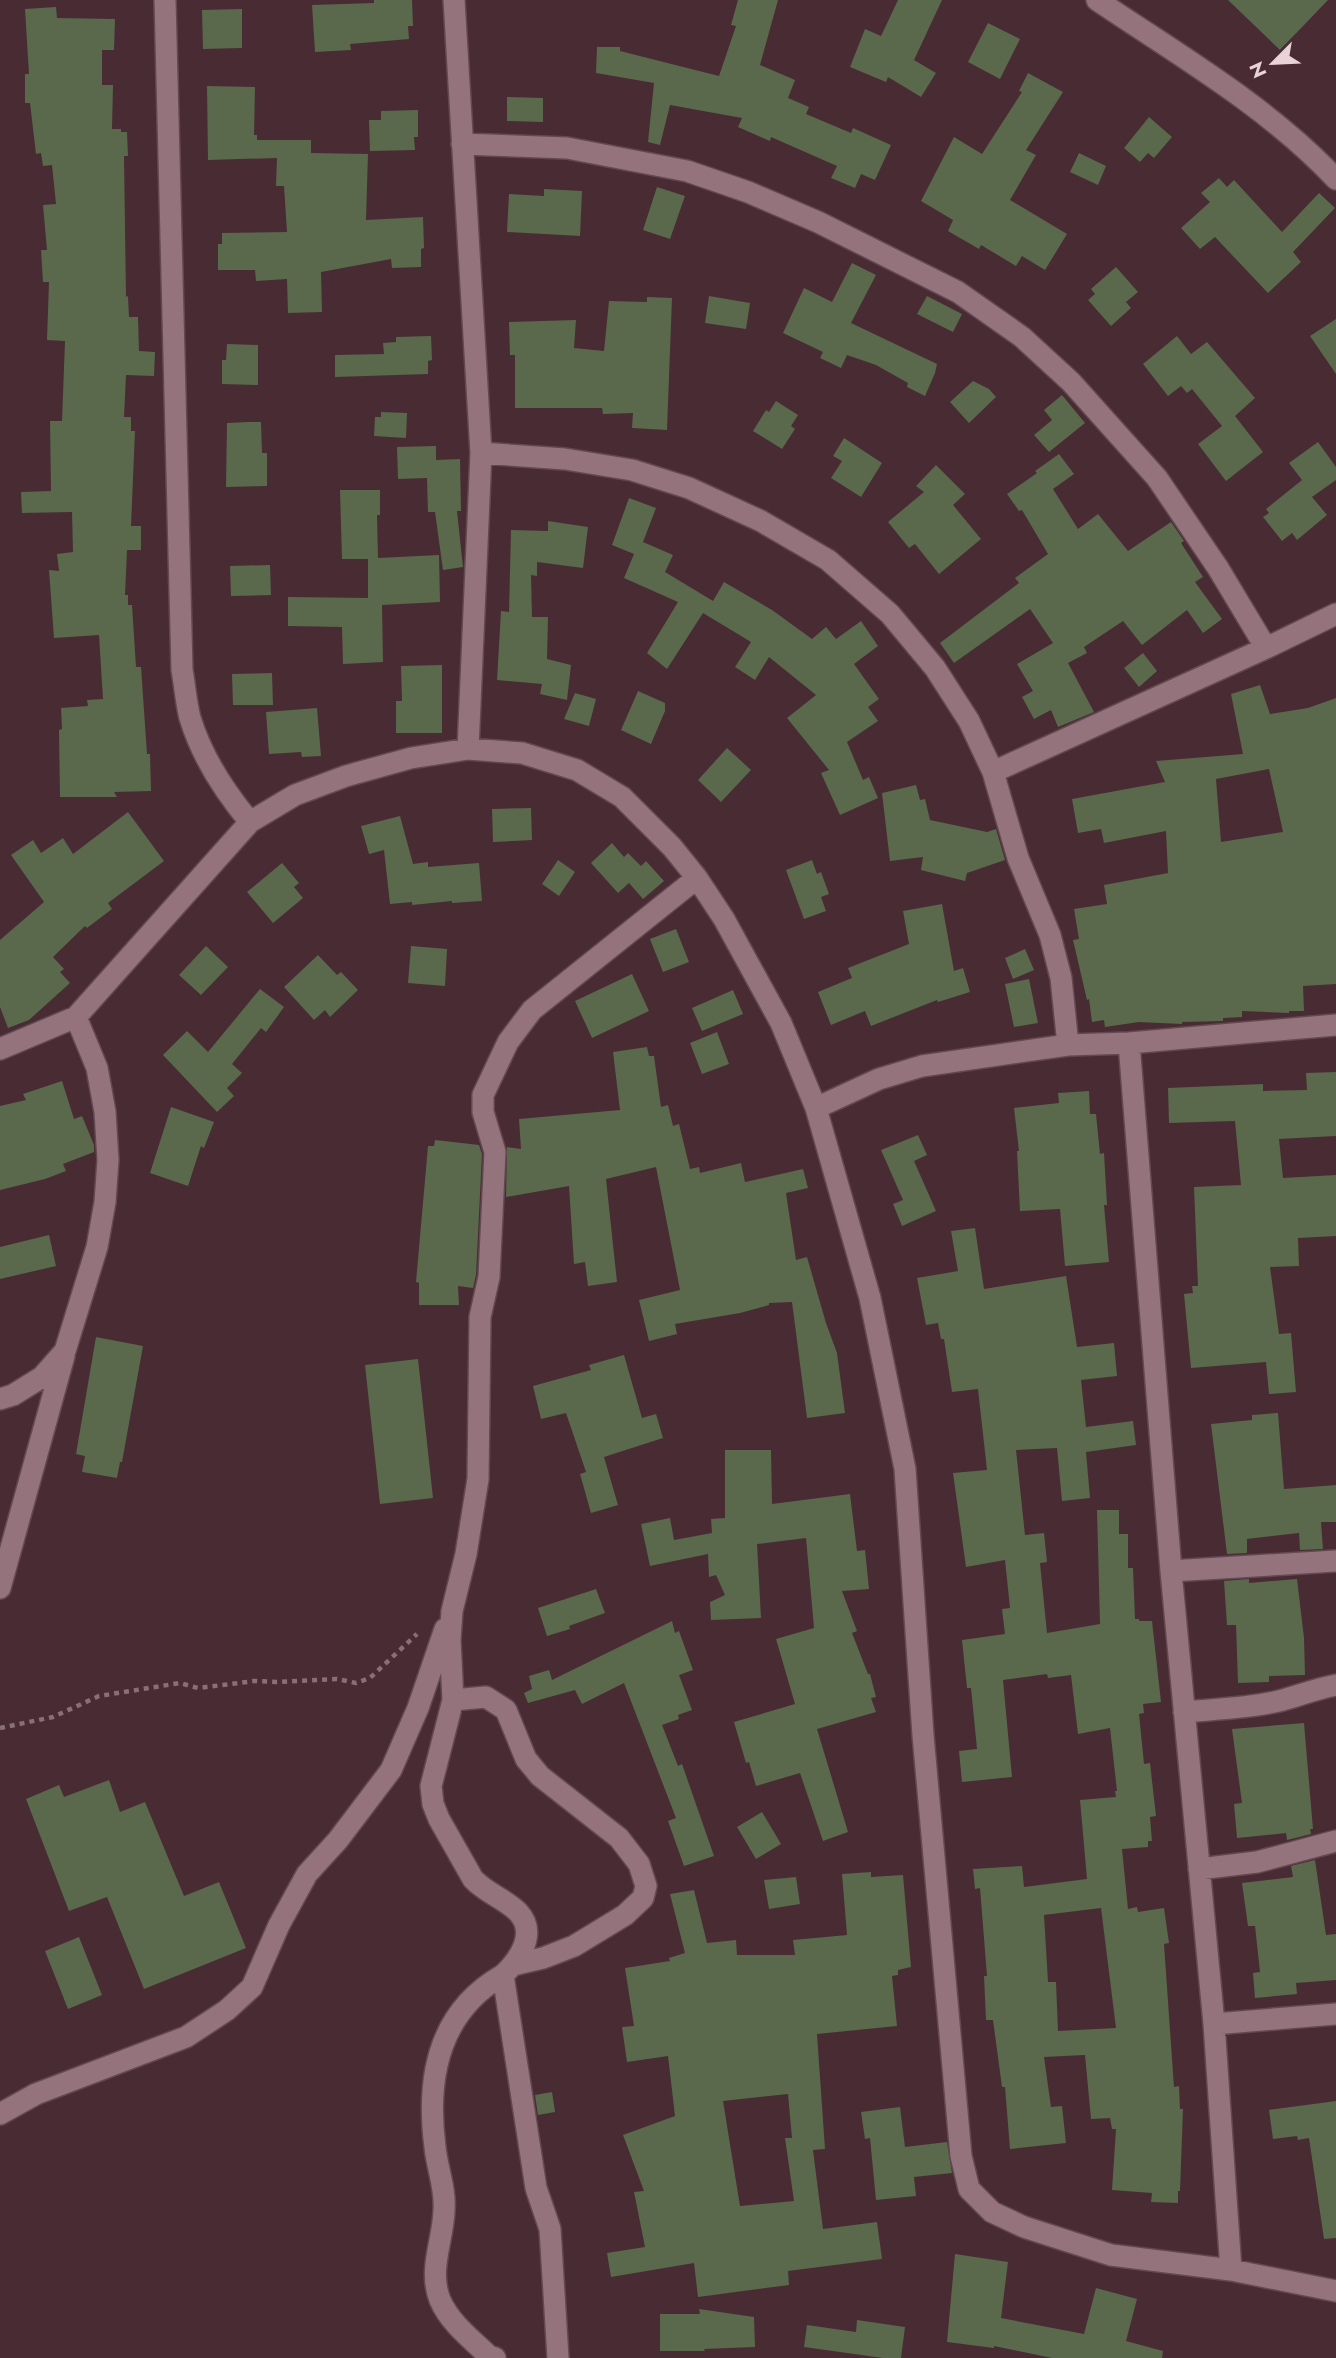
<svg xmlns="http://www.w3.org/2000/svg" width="1336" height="2358" font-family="Jost,sans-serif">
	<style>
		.building { fill: #5a684c; fill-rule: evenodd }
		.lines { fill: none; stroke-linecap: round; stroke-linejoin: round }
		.street-casing { stroke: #624951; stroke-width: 24 }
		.path { stroke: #896f77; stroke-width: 4.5; stroke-dasharray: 5 5; stroke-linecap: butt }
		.street { stroke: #95737c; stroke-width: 21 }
	</style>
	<rect width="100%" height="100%" fill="#492b34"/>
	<path class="building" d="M374 0H412L413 26H408L409 39 350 44 351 50 315 52 312 5 374 3Z
		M738 0H778L760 65 795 80 788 98 809 107 806 114 851 133 853 128 891 145 875 180 861 174 855 188 831 178 837 166 771 137 770 141 738 127 742 118 670 105 660 145 648 142 654 83 596 73 597 47H620V51L719 76 736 26 731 25Z
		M898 0H942L914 60 936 73 921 97 888 77 886 82 850 67 865 29 881 36Z
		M1228 0H1328L1280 50Z
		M56 7 57 18 115 19 114 50H102V85H113L112 129H121V132H127L128 156H124L126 297 128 296 129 317H138L139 351 155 352 154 376 126 375 124 417H131V431H135L131 526H141V550H127L125 595H128V605H132L136 667H141L147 754H150L151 791 114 792 117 797H60L59 730 62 729 61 708 88 706 87 700 103 699 99 635 54 638 49 570 59 571 57 554 73 552 72 512 22 513 21 492 51 491 50 421H62L65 341 47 340 49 282H43L41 250H47L43 205 56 204 52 165 43 166 41 153 36 154 30 103H25V74H29L25 9Z
		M242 9V48L203 49 202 10Z
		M988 23 1020 39 1000 79 968 62Z
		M1028 73 1063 92 1026 150 1036 155 1010 200 1067 234 1045 270 1022 256 1016 266 981 245 979 249 948 231 953 220 921 201 954 137 982 154 1022 92 1019 91Z
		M207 86 255 87 254 135H257V140H311V153L368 154 366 220 423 217 424 248 421 249V267L392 268 391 259 321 272 322 312 288 313 287 279 256 281 255 270H218V244H222V233L287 232 284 186H276L277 158 208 160Z
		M507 97 543 98V122L507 121Z
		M418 110V137H414L415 150 370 151 369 120H381V111Z
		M1149 117 1172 137 1154 158 1148 153 1140 162 1124 148Z
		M1079 153 1106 166 1098 185 1070 172Z
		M1219 178 1227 187 1234 180 1282 232 1319 193 1335 208 1293 252 1301 262 1268 293 1215 237 1200 249 1181 228 1210 202 1201 193Z
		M657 187 685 196 670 239 643 230Z
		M544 189 582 191 580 236 507 232 509 194 544 196Z
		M852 263 876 275 851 323 937 364 935 373 925 396 907 387 908 383 876 365 847 355 841 368 820 358 823 352 783 333 804 288 832 302Z
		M1116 267 1138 292 1126 302 1131 308 1111 326 1088 300 1095 294 1091 289Z
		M709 296 750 303 746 329 705 323Z
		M927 296 962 314 953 332 917 314Z
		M647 297 672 298 667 430 632 428 633 413 603 414 602 408H515V355H510L509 322 576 320 574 348 604 351 609 301 647 302Z
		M1336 319V374L1310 336Z
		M431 336 432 360 428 361V374L335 377V355L384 354 383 343 396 342V337Z
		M1177 336 1191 354 1207 342 1255 398 1235 416 1263 452 1226 481 1198 444 1222 426 1192 389 1187 393 1181 386 1168 396 1143 364Z
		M227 344 258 345V385L222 384V360H226Z
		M973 381 989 389 996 397 969 423 950 402Z
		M1062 395 1085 423 1049 452 1034 435 1052 420 1044 410Z
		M776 401 798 415 791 426 795 429 782 449 753 431 766 410 769 412Z
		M381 412 407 413 406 438 374 436 375 417H381Z
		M248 422H261L262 453H267V486L226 487 227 423Z
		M844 438 882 463 861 497 831 478 842 461 833 456Z
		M1318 442 1336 467V480L1312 497 1327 515 1297 540 1292 533 1282 541 1263 517 1269 513 1266 509 1302 480 1289 463Z
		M436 446V460L460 459 461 511H457L463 567 443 570 435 512H428L427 478 398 479 397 447Z
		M1059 454 1074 474 1053 489 1078 529 1098 514 1128 551 1171 522 1184 541 1181 543 1203 577 1195 582 1222 619 1203 633 1187 610 1142 645 1123 621 1084 647 1087 653 1068 663 1094 712 1058 727 1051 710 1034 719 1022 697 1033 691 1017 664 1053 643 1030 609 954 663 940 643 1019 583 1015 578 1048 554 1022 510 1019 511 1007 494 1037 473 1035 471Z
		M936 465 965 494 953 505 981 539 939 574 915 544 909 548 888 522 924 492 916 486Z
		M340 490H380V515H377L378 558 439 555 440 602 382 605 383 662 343 664 342 627 288 626V597L368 598V559H342Z
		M629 498 656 508 643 542 673 555 665 572 713 601 724 582 772 610 812 639 826 627 836 639 861 621 878 646 854 664 879 699 868 707 878 721 847 742 863 780 869 777 878 798 840 815 821 773 829 770 787 718 816 695 769 657 755 680 735 667 751 642 703 613 667 669 647 653 678 602 624 578 634 554 612 545Z
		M548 521 588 527 583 568 537 562V576L531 575 532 617H548L547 659 571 665 567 700 540 694 542 684 497 680 501 611 509 612 511 530 548 531Z
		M270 565 271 595 231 596 230 566Z
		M1143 653 1157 671 1139 687 1124 668Z
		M442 665V733H396V701H402L401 666Z
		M272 673 273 705H233L232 674Z
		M1260 685 1270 714 1308 708 1336 698V984L1303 986 1304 1011H1289V1013L1242 1011V1017L1223 1018V1021L1182 1022V1024L1139 1022 1105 1027 1104 1020 1092 1022 1089 999 1087 1000 1073 940 1079 939 1074 909 1107 904 1104 885 1168 873 1166 831 1104 843 1101 829 1078 833 1072 799 1165 782 1156 761 1243 754 1231 694ZM1269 769 1283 832 1221 842 1216 779Z
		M638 691 665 703V711L651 744 621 730Z
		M575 693 596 699 589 726 564 719Z
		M317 708 321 756 302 757 301 752 269 754 266 712Z
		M727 748 751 770 721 802 698 780Z
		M916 785 920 800 925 799 930 820 987 832 996 829 1005 860 967 873 965 881 921 870 923 857 890 861 882 793Z
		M531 808 532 840 493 842 492 809Z
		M128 812 164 861 108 903 112 909 87 928 85 926 53 957 64 969 60 972 70 983 29 1020 8 1028 0 1007V940L44 902 11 855 33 840 41 853 63 838 73 854Z
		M400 816 413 864 428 862V867L479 863 482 901 452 903V901L412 905V902L390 904 384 850 369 854 361 826Z
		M612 843 624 857 628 853 641 866 646 861 664 881 643 899 629 883 618 893 591 863Z
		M558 860 575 872 559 896 542 884Z
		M812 860 817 874 821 872 829 894 821 897 826 911 804 919 786 870Z
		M282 863 299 883 294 887 303 898 273 923 247 892Z
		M942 904 954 971 963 968 970 992 938 1002 937 1000 871 1026 865 1011 831 1025 818 992 852 978 848 968 909 944 903 911Z
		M676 929 689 962 663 972 650 939Z
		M206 946 228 967 201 995 179 975Z
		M411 946 447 949 445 986 408 983Z
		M1025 949 1034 970 1013 979 1005 958Z
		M318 955 337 975 341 972 358 990 330 1017 325 1010 314 1020 284 987Z
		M632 974 649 1011 592 1038 575 1001Z
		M1029 979 1038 1023 1014 1027 1005 984Z
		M260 989 284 1007 266 1032 261 1028 232 1064 242 1073 227 1088 234 1096 217 1112 163 1055 187 1031 208 1052Z
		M733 990 743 1014 702 1031 692 1008Z
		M717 1032 729 1064 702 1074 690 1043Z
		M647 1047 649 1056H654L661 1107 668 1105 673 1126 679 1124 690 1169 699 1167 700 1173 741 1163 745 1182 803 1169 808 1188 786 1193 796 1260 807 1257 826 1323 837 1353 845 1413 807 1418 792 1302 769 1303V1305L740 1313 675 1324 677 1334 649 1341 639 1300 680 1290 656 1167 606 1179 617 1282 588 1286 585 1262 574 1264 569 1186 506 1197 507 1147 521 1149 519 1119 620 1110 613 1052Z
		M1336 1072V1136L1279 1139 1283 1178 1336 1175V1236L1298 1238 1299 1266 1270 1267 1279 1334 1291 1333 1296 1392 1269 1394 1266 1362 1191 1368 1184 1294 1193 1293 1192 1286H1198L1194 1187 1241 1185 1235 1121 1169 1123 1168 1088 1263 1084V1091L1307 1090 1306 1073Z
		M62 1081 74 1119 82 1116 94 1145V1152L63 1164 66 1171 45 1179 0 1190V1106L26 1100 23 1094Z
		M1089 1091 1090 1114H1096L1100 1154 1104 1153 1107 1205H1104L1109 1262 1065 1266 1060 1209 1020 1211 1017 1151H1019L1014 1108 1059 1103 1058 1093Z
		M171 1107 214 1122 204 1148 201 1146 188 1186 150 1173Z
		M918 1135 927 1155 914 1161 936 1211 902 1226 893 1204 903 1200 881 1150Z
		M435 1140 479 1145 482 1154 476 1275 473 1288 458 1286 459 1305H419V1283L416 1282 428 1146H434Z
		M975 1228 984 1289 1066 1276 1077 1347 1114 1343 1117 1376 1081 1380 1086 1427 1133 1421 1136 1445 1086 1452 1090 1498 1062 1501 1057 1448 1016 1450 1025 1535 1044 1533 1047 1562 1040 1563 1047 1633 1100 1624 1097 1510H1119V1534H1128V1568H1133L1135 1619H1139V1621H1152L1161 1702 1143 1704 1144 1713 1139 1714 1144 1764 1150 1763 1156 1816 1150 1817 1152 1841H1148V1847L1122 1849 1128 1909 1137 1907 1138 1912 1164 1908 1169 1943 1164 1944 1174 2087 1179 2086 1180 2109H1183L1180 2191H1178V2203L1151 2202 1152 2193 1112 2190 1116 2129H1112L1110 2118 1091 2119 1085 2055 1044 2057 1051 2107 1062 2106 1066 2143 1010 2149 1005 2087H1002L993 2020H986L984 1976H987L980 1888 975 1889 973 1869 1022 1866 1024 1887 1087 1879 1080 1800 1116 1797 1115 1791H1117L1110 1728 1078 1734 1071 1675 1048 1678 1047 1674 1003 1680 1012 1777 962 1782 959 1751 977 1749 971 1688H967L962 1640 1005 1634 1002 1609 1010 1608 1005 1560 966 1567 953 1473 987 1470 978 1389 952 1392 944 1339H941L938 1323 926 1325 917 1278 958 1271 951 1231ZM1101 1908 1116 2028 1058 2031 1056 1982H1048L1044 1915Z
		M49 1235 56 1266 0 1279V1247Z
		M96 1337 143 1346 122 1462H120L117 1478 82 1472 85 1456 76 1454Z
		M624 1355 642 1418 656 1414 663 1438 604 1457 618 1505 591 1513 580 1474 586 1472 566 1413 541 1419 533 1386 591 1370 589 1365Z
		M418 1359 433 1498 380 1504 365 1365Z
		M1278 1413 1284 1489 1336 1485V1522H1321L1323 1549 1300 1550 1299 1533 1247 1539V1553L1227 1554 1211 1424 1252 1420V1415Z
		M725 1450H771L772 1504 850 1494 857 1551 865 1550 869 1589 842 1591 857 1631 852 1633 868 1674H870L876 1697 871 1698 876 1712 817 1729 848 1832 823 1841 800 1773 756 1786 749 1762 746 1763 734 1722 795 1704 776 1639 814 1628 806 1538 757 1544 761 1618 711 1620 710 1602 725 1595 716 1575 709 1577 708 1554 650 1566 641 1524 670 1518 674 1540 712 1533 711 1519 725 1518Z
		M1249 1579V1583L1297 1579 1304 1638 1305 1675 1269 1676V1682L1238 1683 1236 1625H1227L1224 1581Z
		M596 1589 605 1613 569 1626 570 1629 547 1636 538 1608Z
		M672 1621 675 1633 679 1631 693 1670 679 1675 692 1710 678 1715 679 1719 662 1725 678 1766 682 1764 714 1856 684 1866 668 1821 676 1818 624 1683 582 1704 575 1690 528 1703 524 1693 532 1689 529 1676 549 1670 552 1680Z
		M1304 1723 1313 1829H1310L1311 1834 1287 1840 1286 1833 1237 1838 1234 1804 1242 1803 1232 1729Z
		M109 1780 120 1812 145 1802 184 1896 219 1882 246 1948 144 1989 107 1897 69 1911 26 1799 59 1785 64 1797Z
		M762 1812 781 1844 756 1859 737 1827Z
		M1315 1860 1326 1935 1336 1934V1980L1296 1983 1297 1994 1255 1998 1253 1973 1260 1972 1255 1926H1248L1242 1883 1293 1877 1291 1866Z
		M871 1872V1877L903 1875 911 1967 898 1970V1975L892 1976 897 2026 817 2034 825 2149 813 2150 823 2229 877 2222 882 2259 788 2271 789 2285 698 2297 694 2263 611 2277 607 2253 645 2247 634 2192 644 2191 623 2135 675 2116 668 2056 627 2062 622 2027 634 2026 625 1968 670 1961 669 1958 685 1953 670 1894 694 1890 707 1943 736 1940 737 1955H795L793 1940 847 1935 842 1874ZM788 2094 792 2138H785L794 2201 740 2206 723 2101Z
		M796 1877 800 1904 769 1909 764 1880Z
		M79 1937 102 1995 68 2009 45 1951Z
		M552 2092 555 2112 538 2115 535 2095Z
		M1336 2101V2238L1324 2239 1309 2138 1298 2140 1297 2136 1273 2139 1269 2110Z
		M900 2107 905 2147 947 2142 952 2173 914 2177 916 2196 876 2200 870 2138 865 2139 861 2112Z
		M955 2254 1008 2262 1001 2318 1084 2334 1096 2288 1137 2299 1126 2341 1163 2351 1162 2358H1052L994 2346V2348L947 2342Z
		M699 2309 754 2317 755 2347 704 2349 705 2351H660V2314H700Z
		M857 2320 905 2327 901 2358H883L804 2347 807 2325 856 2332Z"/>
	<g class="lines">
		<defs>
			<path id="street" d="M165 0 182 670C185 686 186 703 190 718 202 757 224 791 250 822
				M454 0 481 453 468 749
				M1097 0C1180 56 1267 106 1336 179
				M462 144 567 148 687 171 748 192 818 222 958 292 1022 337 1071 382 1157 478 1218 568 1266 648
				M481 453 565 459 632 470 689 488 761 521 828 560 890 614 935 668 969 721 993 772 1018 858 1050 935 1061 978 1068 1045
				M993 772 1266 648 1336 614
				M1129 1043 1171 1571 1214 2024 1231 2270
				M0 1049 76 1017 250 822 295 795 346 776 411 758 468 749 522 753 577 770 622 797 672 847 697 878 724 919 781 1023 816 1108 870 1298 905 1469 923 1735 961 2156 969 2189 992 2212 1024 2227 1111 2255 1231 2270 1336 2291
				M816 1108 879 1079 922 1066 1068 1045 1129 1043 1336 1025
				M0 1399 13 1395 42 1377 65 1351 97 1247 105 1202 108 1160 105 1112 97 1068 76 1017
				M1171 1571 1336 1561
				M0 1588 64 1356
				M453 1700 486 1697 506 1710 526 1759 540 1776 619 1838 639 1864 646 1886 643 1898 625 1915 574 1946 543 1958 513 1965
				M1184 1712C1217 1709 1251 1708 1283 1700 1301 1695 1318 1688 1336 1685
				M1199 1869 1257 1862 1336 1841
				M1214 2024 1336 2014
				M0 2114 36 2094 186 2037 227 2010 252 1987 279 1925 307 1874 338 1840 391 1770 418 1708 445 1629
				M495 2358 489 2356C471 2339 450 2323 440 2300 428 2270 443 2241 444 2211 446 2189 437 2168 435 2147 426 2078 438 2012 503 1975
				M558 2358 550 2229 536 2188 503 1975C519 1960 538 1933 518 1912 505 1899 486 1893 473 1879L439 1819 433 1804 431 1786 453 1700 450 1640 452 1611 466 1554 478 1479 480 1317 489 1277 495 1152 483 1112V1095L508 1042 532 1010 697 878"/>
		</defs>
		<use href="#street" class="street-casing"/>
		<path class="path" d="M0 1728 53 1717 99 1696 180 1683 198 1688 255 1681 277 1682 337 1679 356 1683 370 1678 417 1634"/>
		<use href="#street" class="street"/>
	</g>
	<g transform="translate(1273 63) rotate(246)" stroke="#492b34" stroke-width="5" paint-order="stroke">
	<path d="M0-5L12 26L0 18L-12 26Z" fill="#e7d3d8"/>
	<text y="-10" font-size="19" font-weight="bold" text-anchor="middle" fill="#e7d3d8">N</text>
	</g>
</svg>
